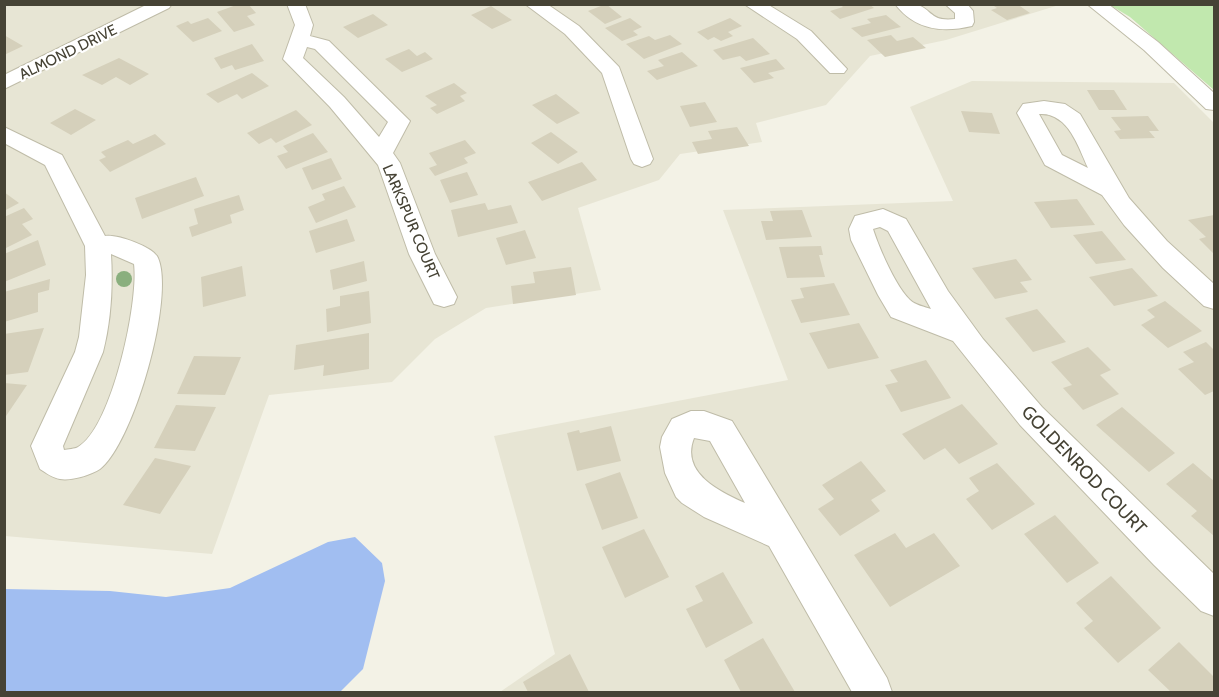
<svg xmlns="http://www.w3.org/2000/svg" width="1219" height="697" font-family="Cabin,sans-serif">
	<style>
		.residential { fill: #e7e5d4 }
		.green { fill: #c1e8ae }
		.water { fill: #a1bef1 }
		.building { fill: #d5d0bb }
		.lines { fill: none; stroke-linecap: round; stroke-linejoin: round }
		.minor-casing { stroke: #bfbca8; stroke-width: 2 }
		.minor { fill: #fff; fill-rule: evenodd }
		.tree { fill: #8aaf7e }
		.labels { text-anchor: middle; stroke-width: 4.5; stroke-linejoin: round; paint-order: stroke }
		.far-street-label { font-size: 15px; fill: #464335; stroke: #fff }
		.street-label { font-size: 18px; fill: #464335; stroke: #fff }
	</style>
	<rect width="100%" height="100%" fill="#f3f2e6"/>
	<path class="residential" d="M4 5H1059L946 40 870 56 826 105 756 123 762 142 680 154 659 180 578 208 601 290 486 308 435 339 392 382 269 395 212 554 5 536Z
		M972 81 1174 83 1214 123V692H500L555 654 494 436 788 380 723 210 953 201 910 107Z"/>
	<path class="green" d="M1110 5H1214V90L1130 17Z"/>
	<path class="water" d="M355 537 382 563 385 581 363 669 340 692H5V589L110 591 166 597 230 588 328 542Z"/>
	<path class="building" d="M239 4H248L256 13 247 16 255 25 234 32 217 12Z
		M606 4 622 17 605 24 588 11Z
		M840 4H869L874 8 840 19 830 11 843 7Z
		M991 4H1017L1030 13 1007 20 991 10 997 8Z
		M491 6 512 20 492 29 471 15Z
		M373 14 388 25 358 38 343 27Z
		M886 15 901 27 862 37 851 28 871 23 867 19Z
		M208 18 222 31 193 42 176 26 188 21 191 24Z
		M630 18 642 27 633 31 638 35 622 41 605 28Z
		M730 18 742 26 728 32 733 36 721 41 714 37 708 40 697 32Z
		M4 35 23 46 4 55Z
		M670 35 682 44 644 59 626 44 649 36 655 40Z
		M891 35 897 41 913 37 926 48 885 57 867 40Z
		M753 38 770 54 746 61 740 56 723 60 713 50Z
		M252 44 264 61 235 70 232 65 221 69 214 58Z
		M409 49 417 56 425 52 433 59 402 72 385 59Z
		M682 52 698 66 657 80 647 71 664 66 658 60Z
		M119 58 149 74 130 85 116 77 102 85 82 75Z
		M776 59 785 69 768 73 774 78 754 83 740 68Z
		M252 73 269 86 242 99 237 94 218 103 206 94Z
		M454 83 467 93 460 96 465 101 437 114 430 108 437 105 425 96Z
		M1087 90H1114L1127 110H1099Z
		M556 94 580 113 557 124 532 105Z
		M705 102 717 122 690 127 680 106Z
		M75 109 96 120 71 135 50 123Z
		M296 110 312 125 276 143 271 138 259 144 247 133Z
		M961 111 992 113 1000 134 969 132Z
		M1148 116 1159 131H1149L1155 138 1120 139 1114 131 1121 130 1111 117Z
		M737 127 749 146 698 154 692 142 712 139 708 131Z
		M551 132 578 152 558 164 531 143Z
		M313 133 328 152 286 169 277 156 288 152 283 146Z
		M155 134 166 144 110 172 99 160 106 157 101 152 128 140 133 144Z
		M465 140 476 153 464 158 468 163 435 176 429 168 437 165 429 153Z
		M331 158 342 179 312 190 302 168Z
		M582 162 597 180 542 201 528 182Z
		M467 172 478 195 450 203 440 180Z
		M196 177 204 196 142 219 135 198Z
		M344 186 356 207 316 223 308 207 325 200 322 194Z
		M4 192 19 203 4 211Z
		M239 195 244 210 230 215 232 223 192 237 189 227 198 224 194 209Z
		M1077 199 1095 225 1051 228 1034 202Z
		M485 203 488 210 511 205 518 223 458 237 451 210Z
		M24 208 33 219 22 224 32 235 4 249V217Z
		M802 210 812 237 766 240 761 221H773L770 211Z
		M1214 215V254L1199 239 1206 237 1188 220Z
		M347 219 355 241 316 253 309 231Z
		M525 230 536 258 506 265 496 238Z
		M1102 231 1126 260 1096 264 1073 235Z
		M38 240 46 265 4 282V254Z
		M821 246 823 255H819L825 277 787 278 779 247Z
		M1016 259 1032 280 1020 282 1028 292 995 299 972 268Z
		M364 261 367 281 333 290 330 270Z
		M242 266 246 296 203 307 201 277Z
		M571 267 576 295 513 304 511 286 535 283 533 272Z
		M1132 268 1158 296 1114 306 1089 277Z
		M50 279 49 290 38 293V312L4 322V292Z
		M834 283 850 315 801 323 791 300 804 298 800 288Z
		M369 291 371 323 327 332 326 309 340 306V296Z
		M1165 301 1202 331 1168 348 1141 325 1155 317 1147 310Z
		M1037 309 1066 342 1033 352 1005 318Z
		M859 323 879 358 828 369 809 333Z
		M44 328 28 372 4 375V334Z
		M369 333V369L323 376 324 365 294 370 296 345Z
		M1206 342 1214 350V391L1205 395 1178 369 1194 362 1183 352Z
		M1088 347 1111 370 1100 375 1119 394 1083 410 1063 388 1072 385 1051 362Z
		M194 356 241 357 225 395 177 394Z
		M926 360 951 398 901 412 885 385 898 382 890 370Z
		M4 383 27 385 4 419Z
		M962 404 998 444 959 464 945 448 924 460 902 434Z
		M176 405 216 407 195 451 154 448Z
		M1122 407 1175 453 1149 472 1096 425Z
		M611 426 621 461 577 471 567 433 579 430 580 433Z
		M155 458 191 466 160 514 123 505Z
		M861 461 886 491 871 500 880 511 840 536 818 509 834 499 822 485Z
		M997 463 1035 504 992 530 966 499 979 491 969 478Z
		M1193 463 1214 481V536L1191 516 1197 511 1166 484Z
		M620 472 638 518 602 530 585 484Z
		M1055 515 1099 563 1067 583 1024 534Z
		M644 529 669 577 625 598 602 547Z
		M895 533 906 548 934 533 960 566 890 607 854 555Z
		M723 572 753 623 706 648 686 609 703 601 695 586Z
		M1111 576 1161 628 1118 663 1084 628 1093 621 1076 603Z
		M763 638 795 692H741L724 660Z
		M1179 642 1214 677V692H1171L1148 670Z
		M570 654 589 692H528L523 682Z"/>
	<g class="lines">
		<defs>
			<path id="minor" d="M148 4H172L169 8 4 89V75Z
				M287 4H305L313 25 310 36 329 41 410 121 393 153 400 163 435 254 457 297 454 304 444 307 434 304 409 254 378 165 330 107 283 59 295 25ZM307 47 315 49 388 122 379 137 344 97 303 58Z
				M525 4H547L579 26 619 67 653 159 650 164 642 167 634 164 631 159 602 73 565 34Z
				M744 4H767L811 31 847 69 844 73H830L797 39Z
				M895 4C901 4 910 3 915 4 933 9 929 22 955 19V13L945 4H967L973 11 974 22 972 26C942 33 915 30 895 4Z
				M1087 4H1108L1158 42 1214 93V110L1206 109 1144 50Z
				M1044 101 1065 104 1080 114 1129 198 1167 241 1214 284V309L1204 306 1163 268 1124 225 1102 195 1045 165 1017 113 1023 104ZM1039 114C1068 112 1078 146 1088 168L1062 155Z
				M4 127 62 155 105 236C117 234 154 247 158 258 175 297 134 442 100 469 91 475 71 481 60 479 53 478 46 473 40 469L31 446 75 352 79 337 86 275 85 246 45 165 4 143ZM111 254 134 264C139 301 112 428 78 447 75 449 68 449 64 450L63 446 103 352C111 321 113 286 111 254Z
				M883 209 906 219 948 291 983 339 1042 407 1214 574V616L1201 611 1154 565 1020 425 953 341 891 317 878 295 851 240 849 229 855 216ZM880 227 888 231 931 309C925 307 915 305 910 300 896 287 879 248 873 229Z
				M691 411H704L732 421 887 678 892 692H852L769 546 704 517 682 503 676 497 665 473 660 447 662 437 672 419ZM694 438 710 441 745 503C720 492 680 473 694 438Z"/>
		</defs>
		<use href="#minor" class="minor-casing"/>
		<use href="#minor" class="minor"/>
	</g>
	<circle class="tree" cx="124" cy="279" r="8"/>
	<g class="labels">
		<g class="far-street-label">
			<text transform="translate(68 52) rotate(-26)" y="5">ALMOND DRIVE</text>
			<text transform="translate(411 222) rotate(67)" y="5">LARKSPUR COURT</text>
		</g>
		<g class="street-label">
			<text transform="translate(1084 470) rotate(46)" y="6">GOLDENROD COURT</text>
		</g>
	</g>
	<rect width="1219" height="697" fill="none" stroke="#464335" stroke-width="12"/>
</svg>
